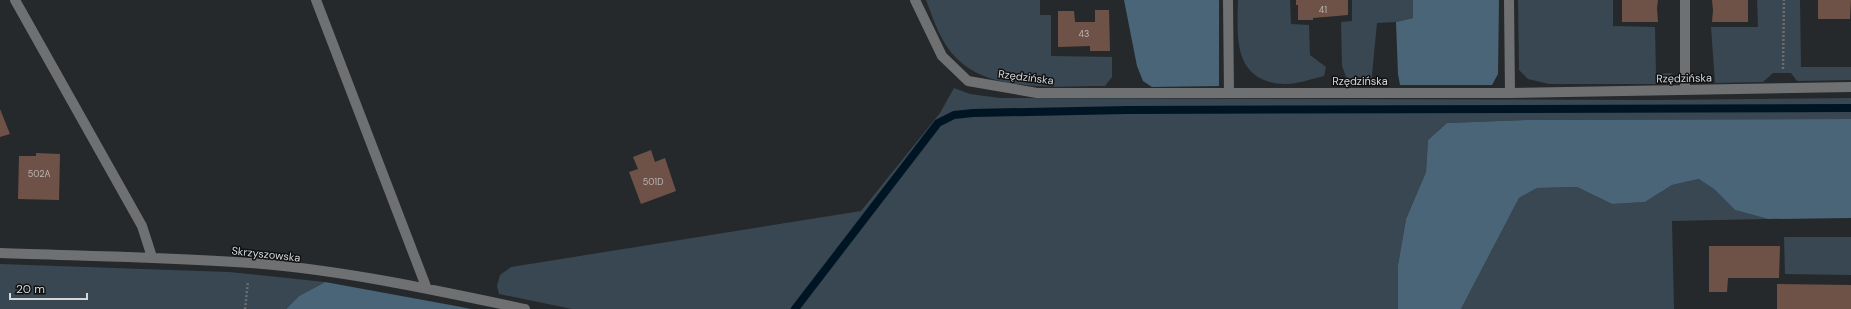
<svg xmlns="http://www.w3.org/2000/svg" width="1851" height="309" font-family="'DM Sans',sans-serif">
	<style>
		.green { fill: #384751 }
		.forest { fill: #4a6577 }
		.lines { fill: none; stroke-linecap: round; stroke-linejoin: round }
		.stream { stroke: #001524; stroke-width: 8 }
		.building { fill: #6f5247 }
		.path { stroke: #6b6e70; stroke-width: 2.5; stroke-dasharray: 2 2; stroke-linecap: butt }
		.minor { stroke: #6f7072; stroke-width: 10 }
		.labels { text-anchor: middle; stroke-width: 3; stroke-linejoin: round; paint-order: stroke }
		.number-label { font-size: 9px; fill: #bcb6b4 }
		.street-label { font-size: 11px; fill: #d5d7d9; stroke: #101112 }
	</style>
	<rect width="100%" height="100%" fill="#26292b"/>
	<path class="green" d="M926 0H1040V15H1051V56L1112 57V77L1105 86C1055 86 980 95 948 48 938 34 932 16 926 0Z
		M1238 0H1290L1291 24 1309 25 1310 55 1326 67 1324 76C1312 79 1297 84 1285 84 1233 82 1237 38 1238 0Z
		M1352 0H1413V18L1396 22 1377 23 1371 85H1349L1342 66 1341 22 1352 21Z
		M1518 0H1613V26L1655 27 1656 74 1673 73 1657 84H1549L1528 79 1519 70Z
		M1757 0H1800L1801 67H1851V80L1797 81 1791 73H1773L1763 82 1715 83 1711 27H1758Z
		M954 88 970 94 1000 98 1652 100 1851 98V119L1526 120 1447 123 1428 140 1426 172 1406 219 1398 265V309H572L499 294 497 286 500 275 511 267 861 211 940 113Z
		M1700 179 1714 189 1735 210 1768 219 1672 221 1674 309H1461L1519 198 1537 188 1577 187 1612 204 1645 202 1672 185Z
		M1784 237H1851V275L1785 274Z
		M0 264 229 272 325 282 299 296 286 309H0Z"/>
	<path class="forest" d="M1124 0H1219V86L1152 87 1143 81 1137 66Z
		M1413 0H1499L1498 74 1492 85H1400L1398 74 1396 22 1413 18Z
		M1851 119V218L1768 219 1735 210 1714 189 1699 179 1672 185 1645 202 1612 204 1577 187 1537 188 1519 198 1461 309H1398V265L1406 219 1426 172 1428 140 1447 123 1526 120Z
		M325 282 456 306 471 309H286L299 296Z"/>
	<g class="lines">
		<path class="stream" d="M795 309 938 123 954 115 973 113 1127 110 1851 108"/>
	</g>
	<path class="building" d="M1296 0H1348V15L1313 18V20H1298V5H1296Z
		M1622 0H1658L1657 8 1658 22H1622Z
		M1712 0H1748V22H1712L1713 10Z
		M1818 0H1851L1850 19H1818Z
		M1095 10H1109L1110 51H1090V46L1058 47V11H1074L1075 22H1095Z
		M0 109 10 134 0 137Z
		M651 150 655 162 665 158 676 191 641 204 629 172 638 169 633 157Z
		M36 153 60 154 59 200 18 199 19 156H36Z
		M1709 246H1780L1779 278H1728L1727 292H1709Z
		M1777 284 1851 285V309H1777Z"/>
	<g class="lines">
		<path class="path" d="M1783 69 1784 0
			M245 309 248 281"/>
		<path class="minor" d="M15 0 142 226 152 257
			M316 0 427 289
			M915 0 942 56 968 81 1037 93H1510L1851 87
			M1228 0 1229 93
			M1509 0 1510 93
			M1685 0V90
			M0 253C84 256 167 257 251 263 343 270 435 290 525 309"/>
	</g>
	<g class="labels">
		<g class="number-label">
			<text x="1323" y="13">41</text>
			<text x="1084" y="37">43</text>
			<text x="39" y="177">502A</text>
			<text x="653" y="185">501D</text>
		</g>
		<g class="street-label">
			<text transform="translate(1026 77) rotate(7)" y="4">Rzędzińska</text>
			<text transform="translate(1684 78) rotate(-1)" y="4">Rzędzińska</text>
			<text x="1360" y="85">Rzędzińska</text>
			<text transform="translate(266 254) rotate(6)" y="4">Skrzyszowska</text>
		</g>
	</g>
	<path d="M10 293v6h77v-6" fill="none" stroke="#d5d7d9" stroke-width="2"/>
	<text x="16" y="293" font-size="12" fill="#d5d7d9" stroke="#101112" stroke-width="3" paint-order="stroke">20 m</text>
</svg>
